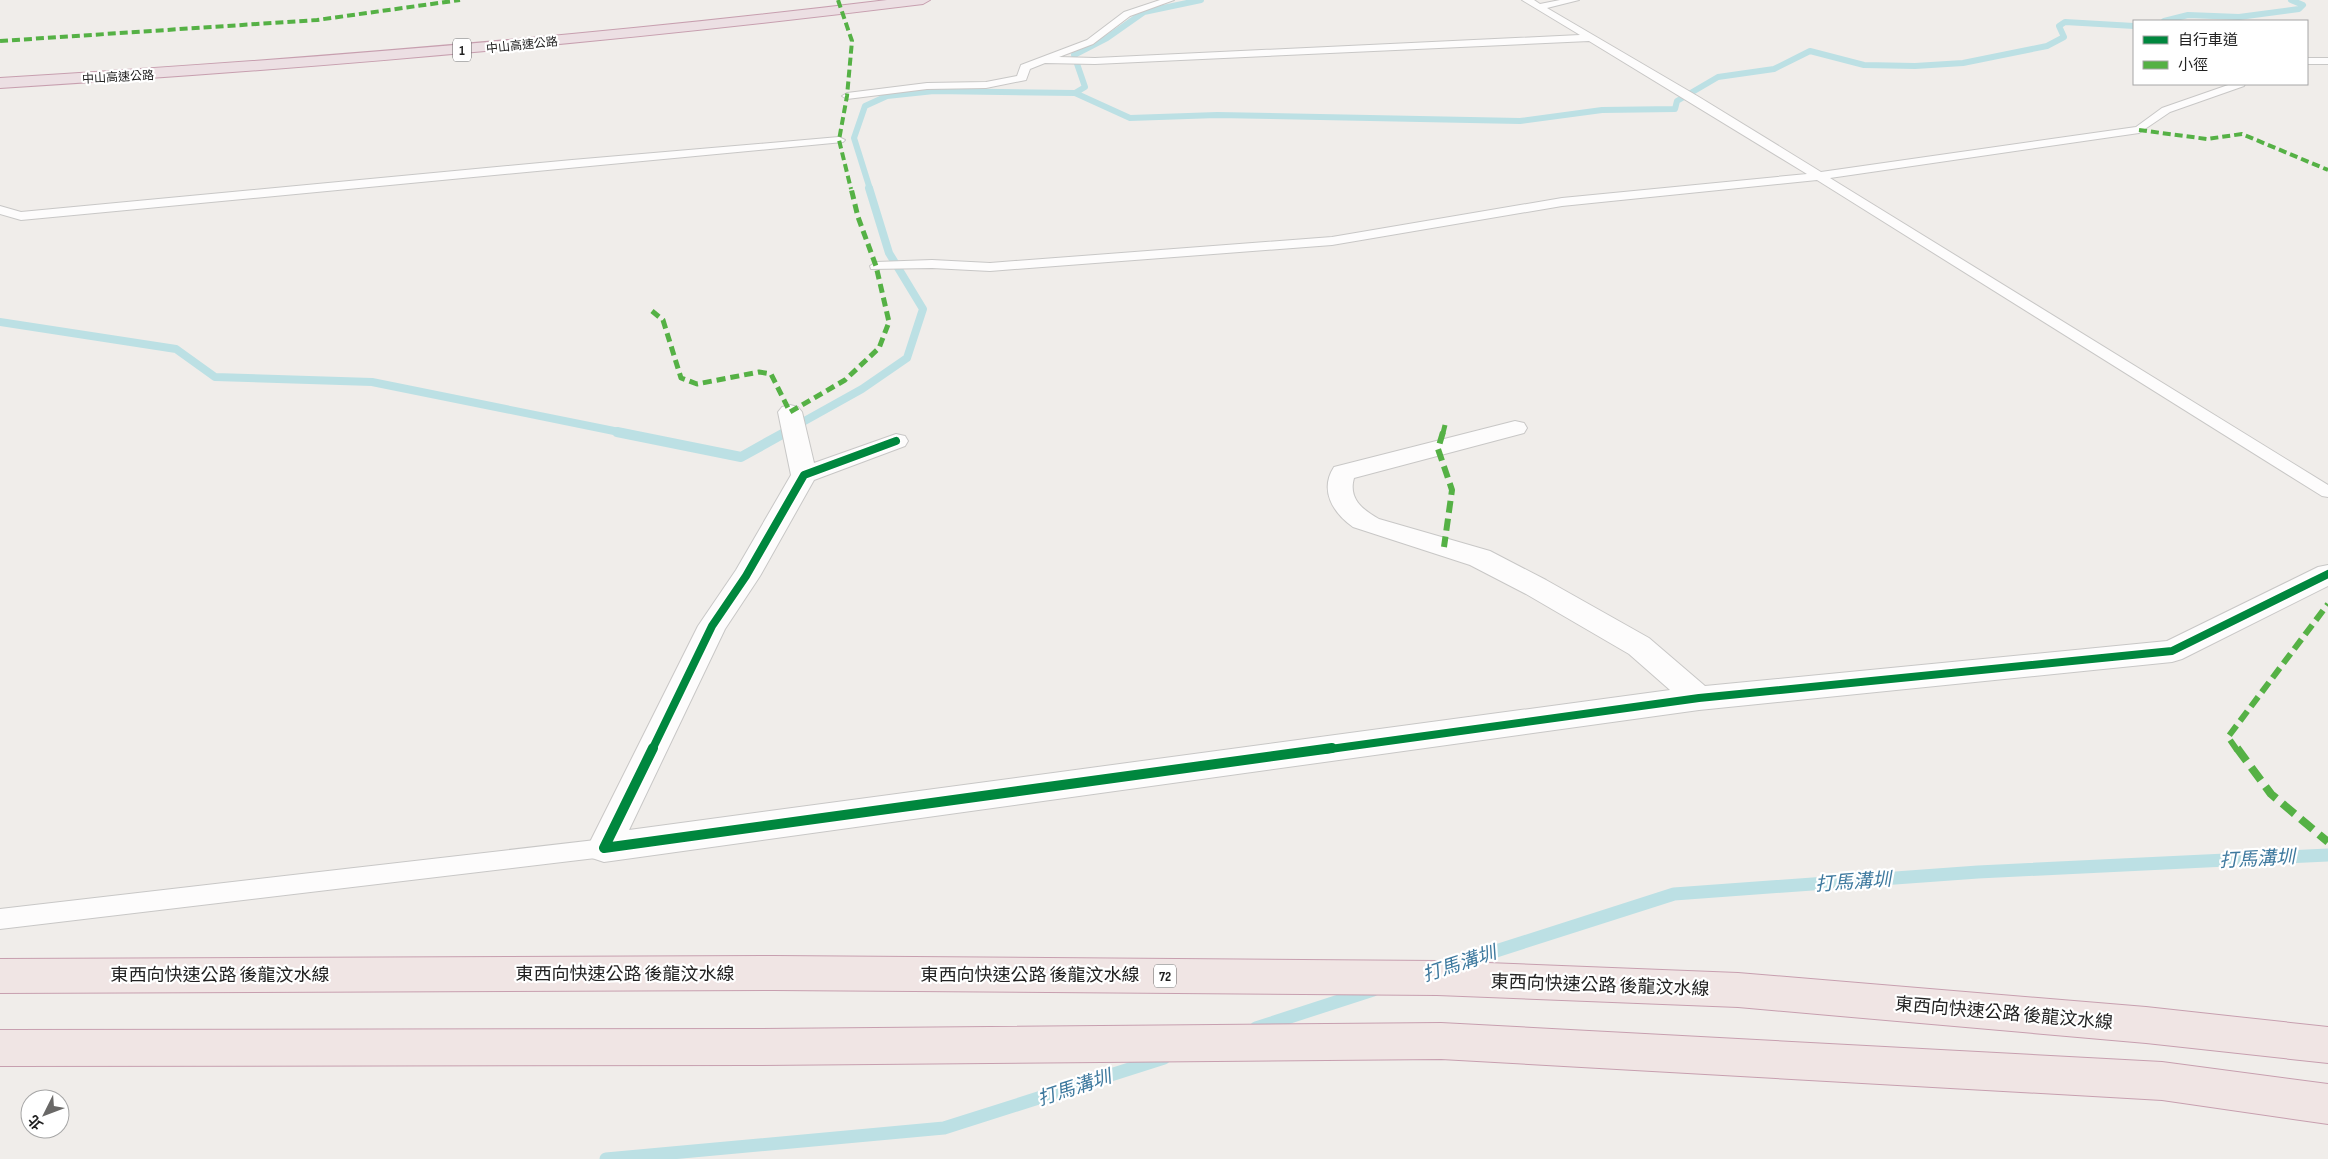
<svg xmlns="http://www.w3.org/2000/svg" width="2328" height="1159" font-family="'Sofia Sans Condensed','Noto Sans TC',sans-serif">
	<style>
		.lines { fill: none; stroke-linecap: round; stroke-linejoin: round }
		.stream-far3 { stroke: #bce0e4; stroke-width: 6 }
		.stream-far2 { stroke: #bce0e4; stroke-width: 8 }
		.stream-far1 { stroke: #bce0e4; stroke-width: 10 }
		.stream { stroke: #bce0e4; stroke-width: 13 }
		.service-casing { stroke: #c8c7c6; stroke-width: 2 }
		.minor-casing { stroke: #c8c7c6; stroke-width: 2 }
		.trunk-casing { stroke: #c79faf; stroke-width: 2 }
		.motorway-casing { stroke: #c79faf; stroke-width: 2 }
		.service { fill: #fdfcfc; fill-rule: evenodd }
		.minor { fill: #fdfcfc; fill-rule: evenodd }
		.trunk { fill: #f0e5e4; fill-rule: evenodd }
		.motorway { fill: #ecdfe3; fill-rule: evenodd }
		.quiet-far3 { stroke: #55b145; stroke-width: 4; stroke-dasharray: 8 4; stroke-linecap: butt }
		.quiet-far2 { stroke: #55b145; stroke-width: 5; stroke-dasharray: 9 5; stroke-linecap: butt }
		.quiet-far1 { stroke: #55b145; stroke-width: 6; stroke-dasharray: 12 6; stroke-linecap: butt }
		.quiet { stroke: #55b145; stroke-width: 8; stroke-dasharray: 16 8; stroke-linecap: butt }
		.cycleway-far1-casing { stroke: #fff; stroke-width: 11 }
		.cycleway-casing { stroke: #fff; stroke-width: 13 }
		.cycleway-far1 { stroke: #00873e; stroke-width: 8 }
		.cycleway { stroke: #00873e; stroke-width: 10 }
		.labels { text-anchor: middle; stroke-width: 4.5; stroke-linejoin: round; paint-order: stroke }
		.far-street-label { font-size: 12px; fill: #212121; stroke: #fff }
		.shield { fill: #fff; stroke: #646464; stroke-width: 1 }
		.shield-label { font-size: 14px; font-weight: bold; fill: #212121 }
		.near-street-label { font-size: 18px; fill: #212121; stroke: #fff }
		.near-water-label { font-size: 19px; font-style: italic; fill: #3f7a9f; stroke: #fff }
	</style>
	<rect width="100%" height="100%" fill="#f0edea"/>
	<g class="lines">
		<path class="stream-far3" d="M2164 21 2188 15 2239 17 2299 9 2303 5 2291 0
			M1075 93 1085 87 1074 55 1107 38 1144 12 1201 0
			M870 189 854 138 865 106 887 96 934 91 1075 93 1130 118 1217 115 1520 121 1602 110 1675 109 1677 101 1718 77 1774 69 1810 51 1864 65 1915 66 1963 63 2047 46 2064 37 2059 26 2065 22 2134 26"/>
		<path class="stream-far2" d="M0 322 176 349 215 377 372 382 624 433
			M783 433 862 389 907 358 923 309 889 253 869 188"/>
		<path class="stream-far1" d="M617 432 741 457 786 432"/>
		<path class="stream" d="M1449 966 1674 894 1978 872 2328 855
			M1256 1028 1373 990
			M606 1159 944 1128 1164 1058"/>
		<defs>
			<path id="service" d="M1160 0H1174L1130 16 1093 44 1059 57 1095 58 1580 35 1522 0H1534L1540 4 1560 0H1579L1547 8 1699 97 1821 172 2136 127 2162 108 2231 84H2245L2244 86 2170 112 2139 133 1830 178 2328 485V497L2322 496 1817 180 1562 206 1332 245 990 271 932 268 871 269 870 266 876 262 932 260 990 263 1332 237 1562 198 1807 174 1589 41 1095 64 1045 63 1030 69 1026 80 986 88 927 89 847 99 842 96 847 93 927 83 986 82 1017 76 1021 65 1087 40 1124 12Z
				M2307 58H2328V64H2307Z
				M839 137 845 140 843 142 21 220 0 214V206L21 212 572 160Z
				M604 839 612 842 615 848 612 854 604 857 0 929V909Z"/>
			<path id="minor" d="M790 405 798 407 802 412 814 463 896 434 905 436 908 441 905 446 814 480 760 576 725 629 629 830 1670 690 1629 654 1526 594 1470 565 1353 527C1333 513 1319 490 1334 467L1515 421 1524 423 1527 428 1524 433 1354 478C1348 499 1363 510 1379 519L1490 551 1546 580 1649 638 1705 686 2167 641 2318 567 2328 565V586L2182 659 2172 662 1699 710 604 862 592 858 587 848 698 626 736 570 791 475 778 412 782 407Z"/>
			<path id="trunk" d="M774 956 1437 961 1738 973 2146 1007 2328 1027V1063L2146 1043 1738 1007 1437 995 774 990 0 993V959Z
				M1441 1023 2162 1062 2328 1084V1124L2162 1100 1441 1059 759 1065 0 1066V1030L759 1029Z"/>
			<path id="motorway" d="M887 0H930L923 4C616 42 309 69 0 88V78C297 60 592 36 887 0Z"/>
		</defs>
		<use href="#service" class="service-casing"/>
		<use href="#minor" class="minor-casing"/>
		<use href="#trunk" class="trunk-casing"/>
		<use href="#motorway" class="motorway-casing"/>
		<use href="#service" class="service"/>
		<use href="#minor" class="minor"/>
		<use href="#trunk" class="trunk"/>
		<use href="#motorway" class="motorway"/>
		<path class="quiet-far3" d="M838 0 852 41 847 96 839 140 851 189
			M0 41 317 20 460 0
			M2139 130 2207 139 2242 134 2328 170"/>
		<path class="quiet-far2" d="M652 311 663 320 681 378 697 384 759 372 771 374 790 412 845 380 879 348 889 322 876 266 858 217 851 188
			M1443 433 1445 425"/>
		<path class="quiet-far1" d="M1443 432 1438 449 1452 490 1444 547
			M2237 750 2228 737 2328 604"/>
		<path class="quiet" d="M2237 748 2271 794 2328 842"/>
		<defs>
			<path id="cycleway-far1" d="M652 750 712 626 746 576 804 475 896 441
				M1323 750 1699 698 2172 651 2328 574"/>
			<path id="cycleway" d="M604 848 1332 748
				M604 848 653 748"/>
		</defs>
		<use href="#cycleway-far1" class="cycleway-far1-casing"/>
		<use href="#cycleway" class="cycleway-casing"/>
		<use href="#cycleway-far1" class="cycleway-far1"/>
		<use href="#cycleway" class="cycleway"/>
	</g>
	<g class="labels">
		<g class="far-street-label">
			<text transform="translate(522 45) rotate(-6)" y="4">中山高速公路</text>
			<text transform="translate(118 77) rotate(-3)" y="4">中山高速公路</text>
		</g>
		<g class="shield">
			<rect x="453" y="38.5" width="18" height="23" rx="4"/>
			<rect x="1154" y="964.5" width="22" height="23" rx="4"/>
		</g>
		<g class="shield-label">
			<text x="462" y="55">1</text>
			<text x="1165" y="981">72</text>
		</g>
		<g class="near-street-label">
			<text x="625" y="980">東西向快速公路 後龍汶水線</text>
			<text x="220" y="981">東西向快速公路 後龍汶水線</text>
			<text x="1030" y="981">東西向快速公路 後龍汶水線</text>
			<text transform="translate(1600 985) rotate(2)" y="6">東西向快速公路 後龍汶水線</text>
			<text transform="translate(2004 1013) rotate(5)" y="6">東西向快速公路 後龍汶水線</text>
		</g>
		<g class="near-water-label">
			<text transform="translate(2257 858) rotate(-3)" y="7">打馬溝圳</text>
			<text transform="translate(1853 881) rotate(-4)" y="7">打馬溝圳</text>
			<text transform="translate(1459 963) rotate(-18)" y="7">打馬溝圳</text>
			<text transform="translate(1074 1087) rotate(-18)" y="7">打馬溝圳</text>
		</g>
	</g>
	<rect x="2133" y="20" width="175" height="65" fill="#ffffff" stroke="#a6a6a6"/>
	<rect x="2143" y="36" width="25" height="8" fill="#00873e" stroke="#a6a6a6"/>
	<text x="2178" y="45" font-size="15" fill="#212121">自行車道</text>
	<rect x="2143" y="61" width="25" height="8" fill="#55b145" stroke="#a6a6a6"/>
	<text x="2178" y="70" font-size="15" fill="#212121">小徑</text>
	<g transform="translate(45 1114) rotate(228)"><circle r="24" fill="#ffffff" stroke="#a6a6a6"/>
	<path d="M0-4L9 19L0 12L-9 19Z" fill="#696867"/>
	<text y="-8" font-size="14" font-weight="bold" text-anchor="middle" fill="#212121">北</text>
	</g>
</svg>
